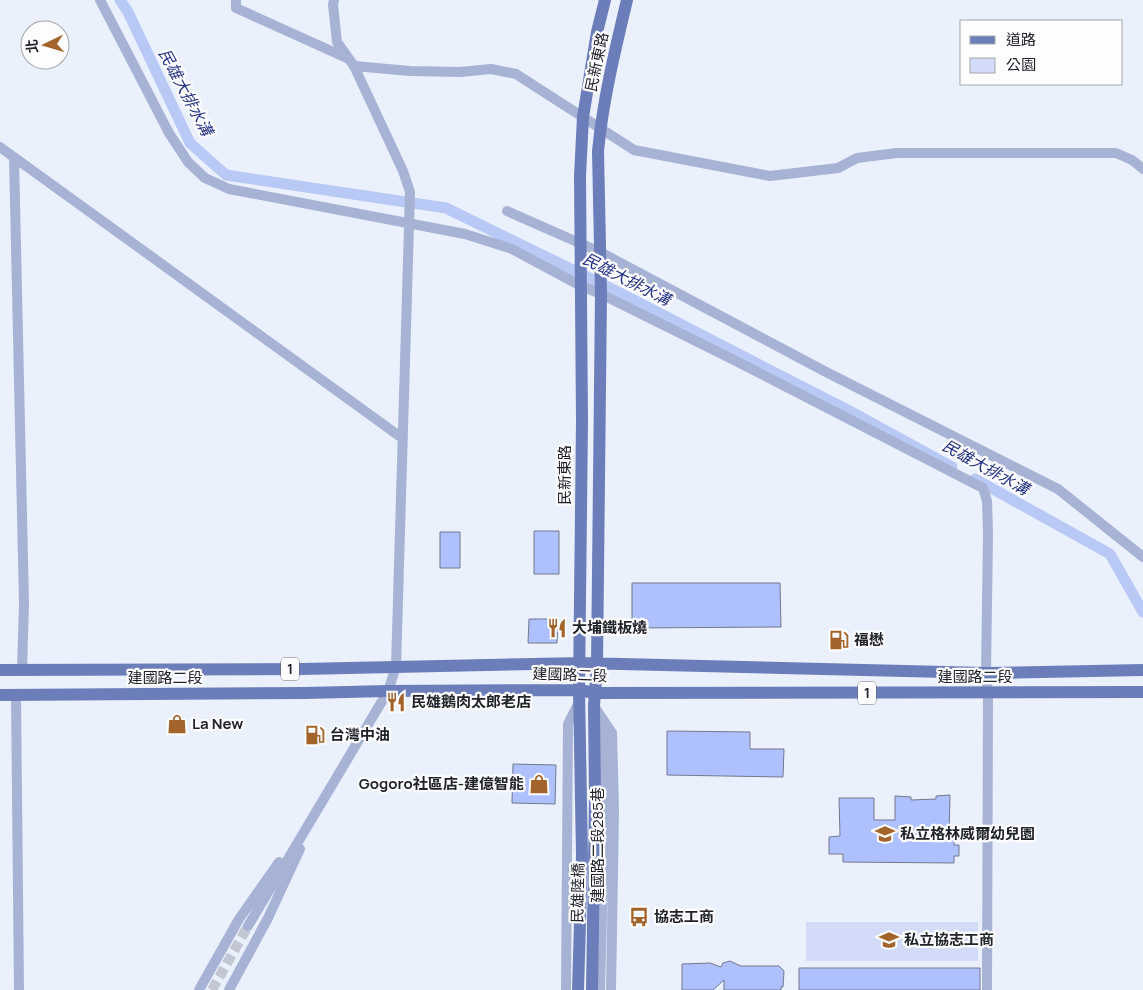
<svg xmlns="http://www.w3.org/2000/svg" width="1143" height="990" font-family="Manrope,'Noto Sans TC',sans-serif">
	<style>
		.green { fill: #d2dcf9 }
		.lines { fill: none; stroke-linecap: round; stroke-linejoin: round }
		.canal { stroke: #b9c9f6; stroke-width: 11 }
		.building { fill: #aec1fe; stroke: #72798b }
		.minor-tunnel { stroke: #c3c7d3; stroke-width: 10; stroke-dasharray: 10 5; stroke-linecap: butt }
		.minor { stroke: #a7b3d4; stroke-width: 10 }
		.major { stroke: #6c7eb9; stroke-width: 12 }
		.labels { text-anchor: middle; stroke-width: 4.5; stroke-linejoin: round; paint-order: stroke }
		.shield { fill: #fdfdfd; stroke: #63646a; stroke-width: 1 }
		.shield-label { font-size: 14px; font-weight: bold; fill: #21232b }
		.street-label { font-size: 15px; fill: #21232b; stroke: #fdfdfd }
		.poi-label { font-size: 15px; font-weight: bold; fill: #21232b; stroke: #fdfdfd; text-anchor: start }
		.water-label { font-size: 16px; font-style: italic; fill: #253386; stroke: #fdfdfd }
	</style>
	<rect width="100%" height="100%" fill="#ebf0fd"/>
	<path class="green" d="M806 922H978V961H806Z"/>
	<g class="lines">
		<path class="canal" d="M120 0 128 12 190 143 226 175 446 208 622 294 859 416 952 467
			M975 479 1110 554 1143 612"/>
	</g>
	<path class="building" d="M534 531H559V574H534Z
		M440 532H460V568H440Z
		M632 583H780L781 627 632 628Z
		M529 619H558L557 643H528Z
		M667 731 750 732V749H784L783 777 667 775Z
		M513 764 556 765 555 804 512 803Z
		M950 795 949 837H954V845H959V856H954V863L843 862V854H829V837L840 836 839 798H874V820H895V796L911 797V800L936 799V796Z
		M730 961 741 966H779L784 971 783 987H781V990H724V980L713 990H682V964L710 963 721 967 723 963Z
		M799 968H980V990H799Z"/>
	<g class="lines">
		<path class="minor-tunnel" d="M212 990 248 926"/>
		<path class="minor" d="M100 0 169 133 188 162 205 178 229 189 465 234 512 249 581 286 601 294 730 358 983 488 987 501 988 534 986 673 988 694 987 990
			M236 0V8L349 59
			M354 66 410 71 460 72 491 69 516 74 634 150 770 176 838 168 857 158 897 153H1116L1132 160 1143 169
			M0 147 402 438
			M14 157 24 604 22 670
			M507 211 600 252 828 373 1058 489 1143 557
			M16 695 19 990
			M594 706 612 733 614 811 611 990
			M248 926 388 691 396 667 410 192 403 171 354 66 337 42 333 5 334 0
			M199 990 239 919 279 862
			M229 990 268 918 300 849
			M566 990 568 724 579 702
			M600 990 605 798V732L601 723"/>
		<path class="major" d="M0 670 302 669 581 663 986 673 1143 670
			M0 695 304 693 388 691 579 690 595 693 1143 692
			M578 990 582 856 579 690 582 420 580 176 583 117 597 32 605 0
			M592 990 595 797 594 706 597 664 601 294 598 151C603 100 615 50 627 0"/>
	</g>
	<defs>
		<symbol id="restaurant-bare" viewBox="-9 -9 18 18"><path d="M-5-6h1v4h1v-4h1v4h1v-4h1v5L-1.5 .5V6h-2V.5L-5-1ZM5-6V6H3V1.5H1.5Q1.5-4 5-6Z" fill="#a2642a" stroke="#fdfdfd" stroke-width="2.5" paint-order="stroke"/></symbol>
		<symbol id="fuel-bare" viewBox="-9 -9 18 18"><path d="M-5.5-6h7V0h2V4h1.3V-2.5L3-4.5l.8-.8L6-3V5H2.5V1h-1V6h-7ZM-4.2-4.7v3.2H.2V-4.7Z" fill="#a2642a" stroke="#fdfdfd" stroke-width="2.5" paint-order="stroke"/></symbol>
		<symbol id="shop-bare" viewBox="-9 -9 18 18"><path d="M-5-2.5h2.3a2.7 3.5 0 0 1 5.4 0H5L5.5 6h-11ZM-1.5-2.5h3a1.5 2.3 0 0 0-3 0Z" fill="#a2642a" stroke="#fdfdfd" stroke-width="2.5" paint-order="stroke"/></symbol>
		<symbol id="school-bare" viewBox="-9 -9 18 18"><path d="M0-5L7-2L0 1L-7-2ZM-4 1L0 2.5L4 1V4Q0 6-4 4Z" fill="#a2642a" stroke="#fdfdfd" stroke-width="2.5" paint-order="stroke"/></symbol>
		<symbol id="bus-bare" viewBox="-9 -9 18 18"><path d="M-5-6H5V4H4V6H2V4H-2V6H-4V4H-5ZM-3.5-4V0h7V-4ZM-3.5 1.2v1.5H-2V1.2ZM2 1.2v1.5H3.5V1.2Z" fill="#a2642a" stroke="#fdfdfd" stroke-width="2.5" paint-order="stroke"/></symbol>
	</defs>
	<g fill-rule="evenodd">
		<use href="#restaurant-bare" x="543" y="614" width="28" height="28"/>
		<use href="#fuel-bare" x="825" y="626" width="28" height="28"/>
		<use href="#restaurant-bare" x="382" y="688" width="28" height="28"/>
		<use href="#shop-bare" x="163" y="710" width="28" height="28"/>
		<use href="#fuel-bare" x="301" y="721" width="28" height="28"/>
		<use href="#shop-bare" x="525" y="770" width="28" height="28"/>
		<use href="#school-bare" x="871" y="820" width="28" height="28"/>
		<use href="#bus-bare" x="625" y="903" width="28" height="28"/>
		<use href="#school-bare" x="875" y="926" width="28" height="28"/>
	</g>
	<g class="labels">
		<g class="shield">
			<rect x="281" y="657.5" width="18" height="23" rx="4"/>
			<rect x="858" y="681.5" width="18" height="23" rx="4"/>
		</g>
		<g class="shield-label">
			<text x="290" y="674">1</text>
			<text x="867" y="698">1</text>
		</g>
		<g class="street-label">
			<text transform="translate(597 62) rotate(-78)" y="5">民新東路</text>
			<text transform="translate(565 475) rotate(-90)" y="5">民新東路</text>
			<text transform="translate(570 675) rotate(2)" y="5">建國路二段</text>
			<text x="975" y="682">建國路二段</text>
			<text x="165" y="683">建國路二段</text>
			<text transform="translate(598 845) rotate(-90)" y="5">建國路二段285巷</text>
			<text transform="translate(578 893) rotate(-89)" y="5">民雄陸橋</text>
		</g>
		<g class="poi-label">
			<text x="572" y="633">大埔鐵板燒</text>
			<text x="854" y="645">福懋</text>
			<text x="411" y="707">民雄鵝肉太郎老店</text>
			<text x="192" y="729">La New</text>
			<text x="330" y="740">台灣中油</text>
			<text x="524" y="789" text-anchor="end">Gogoro社區店-建億智能</text>
			<text x="900" y="839">私立格林威爾幼兒園</text>
			<text x="654" y="922">協志工商</text>
			<text x="904" y="945">私立協志工商</text>
		</g>
		<g class="water-label">
			<text transform="translate(186 92) rotate(62)" y="6">民雄大排水溝</text>
			<text transform="translate(627 279) rotate(27)" y="6">民雄大排水溝</text>
			<text transform="translate(986 467) rotate(29)" y="6">民雄大排水溝</text>
		</g>
	</g>
	<rect x="960" y="20" width="162" height="65" fill="#fdfdfd" stroke="#a5a6a9"/>
	<rect x="970" y="36" width="25" height="8" fill="#6c7eb9" stroke="#a5a6a9"/>
	<text x="1006" y="45" font-size="15" fill="#21232b">道路</text>
	<rect x="970" y="58" width="25" height="15" fill="#d2dcf9" stroke="#a5a6a9"/>
	<text x="1006" y="70" font-size="15" fill="#21232b">公園</text>
	<g transform="translate(45 45) rotate(265)"><circle r="24" fill="#fdfdfd" stroke="#a5a6a9"/>
	<path d="M0-4L9 19L0 12L-9 19Z" fill="#a2642a"/>
	<text y="-8" font-size="14" font-weight="bold" text-anchor="middle" fill="#21232b">北</text>
	</g>
</svg>
